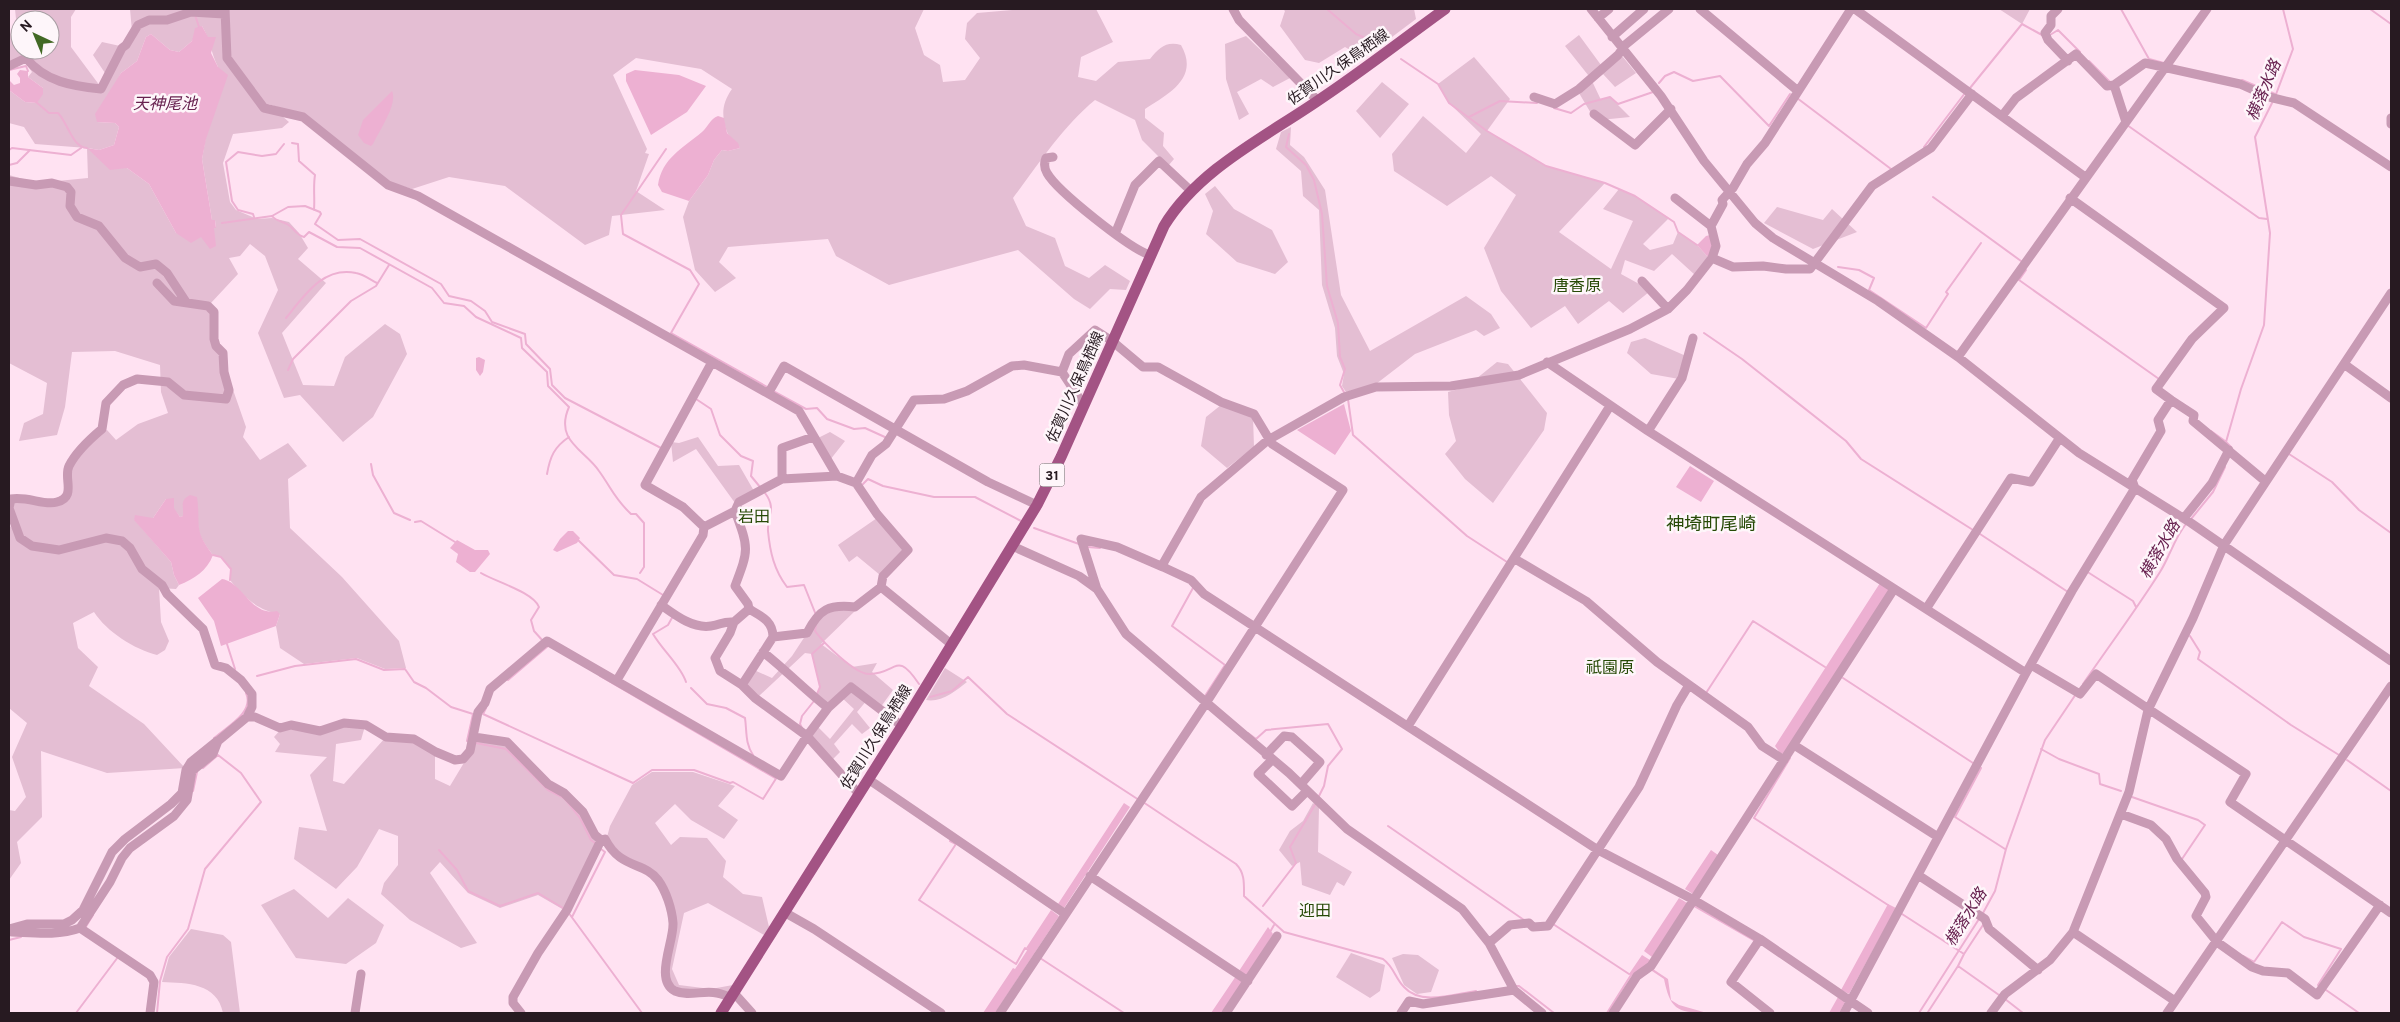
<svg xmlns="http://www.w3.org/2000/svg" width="2400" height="1022" font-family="Overpass,'Noto Sans JP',sans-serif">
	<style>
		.green { fill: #e4bed3; fill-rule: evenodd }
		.water { fill: #edb0d2 }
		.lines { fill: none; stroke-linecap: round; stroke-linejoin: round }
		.stream { stroke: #edb0d2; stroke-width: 2 }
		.minor { stroke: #c89ab4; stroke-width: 9 }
		.major { stroke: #a35384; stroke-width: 11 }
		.labels { text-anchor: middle; stroke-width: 5; stroke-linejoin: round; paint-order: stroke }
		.shield { fill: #fef6fa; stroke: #685c62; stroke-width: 1 }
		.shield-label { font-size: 14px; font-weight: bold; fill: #271a21 }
		.street-label { font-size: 15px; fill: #271a21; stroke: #fef6fa }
		.water-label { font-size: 16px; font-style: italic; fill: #682250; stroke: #fef6fa }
		.neighbourhood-label { font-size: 16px; fill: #274a07; stroke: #fef6fa }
		.quarter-label { font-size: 18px; fill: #274a07; stroke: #fef6fa }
	</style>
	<rect width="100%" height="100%" fill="#ffe2f2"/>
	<path class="green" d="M15 9H76L71 17V47L100 86 105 73 93 55 102 42 120 46 132 31 130 9H218L227 16 229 9H924L915 28 924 55 940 65 943 82 965 80 980 58 965 39 967 23 977 13 1024 9H1096L1113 42 1081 57 1078 77 1096 81 1118 62 1150 59C1159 48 1166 41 1181 45 1200 78 1168 94 1145 109V118L1164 133 1163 146 1174 159 1168 166 1142 140 1135 120 1095 100C1063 126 1038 165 1013 198L1026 226 1055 238 1065 266 1089 278 1105 265 1130 281 1126 290 1110 289 1090 309 1074 299 1018 250 889 285 836 256 828 239 728 247 719 262 736 278 715 292 695 270 683 217 689 201 708 175 714 160 722 150 728 151 740 148C737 141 729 138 727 132 721 115 722 103 732 89L701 69 636 58 613 75 647 149 645 153 649 154 636 191 665 210 612 216 609 235 585 245 505 186 449 177 412 189 389 182 308 117 268 104 289 122 282 128 233 134 223 163 230 202 236 210 257 219 272 218 289 222 299 233 308 248 298 259 326 283 282 333 303 385 334 386 345 357 385 324 400 334 407 354 373 417 343 442 300 395 284 398 258 333 278 290 265 256 250 244 240 256 229 258 238 274 210 304 217 344 246 427 243 437 260 460 288 443 307 466 288 479 290 528 342 577 399 641 406 668 385 669 357 658 304 664 280 648 276 626 280 614C258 611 244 597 230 580L231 569 221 557 213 555C198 536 197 531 198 507L184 509V516L180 517 166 499 153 518 134 519 171 562 174 575 179 585 176 589 159 588 161 622 169 641 165 650 157 655C134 649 107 632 94 612L73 623 78 648 98 667 89 686 144 724 185 768 107 773 41 751 42 817 17 842 21 863 9 880V810L15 811 26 797 12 757 27 723 9 708V525L14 530 9 501H48L64 495 65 472 89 436 107 430 116 440 138 424 168 413 161 392 160 365 115 351 72 352 65 407 57 435 19 441 24 423 43 414 47 383 9 363V175L37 183 88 178 87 148 35 144 24 127 9 123V90L25 102 37 103 43 88 28 77 32 72 25 62H9V37L16 19ZM20 20H50V50H20ZM202 26C210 39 211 53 218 67L202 159 212 220H215L216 227 201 236 176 233 149 184 127 168 88 148 99 150 114 145 119 127 115 123 97 122 121 73 137 61 146 37 151 34 170 50 179 52 192 41Z
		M1283 9H1414L1416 19 1364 58 1345 47 1319 63 1305 60 1280 26 1285 11Z
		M1999 9H2030L2022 24Z
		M1579 35 1601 65 1618 51 1636 73 1615 87 1603 74 1592 81 1601 100 1610 97 1630 117 1600 120 1592 115 1579 93 1592 80 1565 46Z
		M1246 36 1290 78 1273 87 1261 79 1237 92 1249 114 1239 120 1226 79 1225 44Z
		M1474 57 1510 99 1487 131 1546 166 1605 183 1559 232 1611 269 1633 221 1603 209 1619 189 1635 196 1669 218 1643 244 1650 250 1673 244 1678 232 1697 245 1708 257 1695 275 1672 254 1654 271 1625 260 1621 274 1641 285 1649 292 1623 313 1609 301 1578 324 1565 306 1531 328 1501 291 1484 248 1516 195 1491 176 1447 206 1394 171 1392 154 1423 116 1466 153 1481 134 1449 103 1438 84Z
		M1382 82 1409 104 1380 138 1356 111Z
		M1291 127 1290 145 1304 157 1325 190 1341 295 1370 351 1466 296 1491 314 1500 328 1484 336 1476 330 1415 354 1376 384 1346 392 1342 386 1344 374 1337 356 1335 328 1322 285 1319 210 1303 196 1301 171 1276 149 1281 132Z
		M1215 186 1234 209 1272 230 1288 262 1275 274 1237 262 1206 234 1213 211 1205 194Z
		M1777 207 1823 220 1832 209 1857 232 1813 249 1764 223Z
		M1645 338 1686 356 1679 379 1651 374 1627 353 1631 342Z
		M1497 362 1508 364 1547 413 1544 430 1493 503 1465 479 1445 454 1456 441 1449 415 1448 392 1466 387Z
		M1221 405 1253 417 1254 447 1227 468 1201 446 1206 417Z
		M830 432 845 441 830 460 816 439Z
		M698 437 718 466 739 465 754 491 735 503 696 449 673 462 671 442 679 443Z
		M877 518 905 550 880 575 857 556 849 562 838 545Z
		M837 607 856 610 821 644 852 667 877 663 872 672 893 690 880 708 868 699 857 712 870 728 862 734 852 724 834 744 840 752 831 761 809 736 817 726 830 739 854 709 841 697 828 708 816 698 820 687 812 654 805 653 759 696 747 686 754 670 772 678 792 656 815 621Z
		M945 668 967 682C956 691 941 703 926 700Z
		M343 725 365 726 361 740 336 744 333 781 344 784 385 738 413 740 435 754V779L450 786 477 741 506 744 581 812 597 841 564 910 538 895 500 908 468 893 440 862 430 873 477 943 461 948 410 920 381 894 384 883 398 865V836L379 829 357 867 336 889 294 859 299 827 327 831 310 775 327 757 275 752 280 744 274 737 282 728 319 733Z
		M652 772H693L735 786 718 806 738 820 724 839 691 820 675 804 655 823 671 845 680 837 707 838 726 861 723 877 743 894 762 897 769 927 764 935 708 903 684 913 672 969 679 985 711 989 733 985 727 993 685 992 669 982 667 973 675 924 660 878 625 859 607 837 610 826 632 785Z
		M1313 803 1319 807 1318 852 1352 872 1344 886 1337 882 1330 895 1302 885 1300 862 1292 866 1279 850 1290 831 1303 821Z
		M294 889 328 918 348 898 384 925 376 943 346 964 296 958 261 905Z
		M191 929 223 935 231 942 240 1013H223C217 983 187 983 162 982L169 957Z
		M1351 953 1385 965 1380 991 1370 998 1336 977Z
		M1403 954 1418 955 1439 970 1431 992 1417 994 1404 985 1392 958Z"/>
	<path class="water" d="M202 26 208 37H216L211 53 218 67 228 75 206 139 202 159 212 220H215L216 228H214L216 246 210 249 201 237 191 243 176 233 149 184 127 168 110 170 87 148 99 150 114 145 119 127 115 123 97 122 95 114 121 73 137 61 146 37 151 34 170 50 179 52 192 41 195 28Z
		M20 70 28 71V77L43 88V94L37 103 25 102 9 90V80L14 85 20 83V78L17 74Z
		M635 70 679 75 706 86 687 112 651 135 626 81V74Z
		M392 91C398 104 379 131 373 144L371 146 364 143 358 135 363 120Z
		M718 116 724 118 727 133 738 143 740 148 728 151 722 150 714 160 708 175 689 201 662 192 658 185C662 158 683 148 702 132 708 127 710 119 718 116Z
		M1710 235 1714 244 1708 257 1697 245 1706 236Z
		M479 357 485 360 483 372 480 376 476 370V358Z
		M1344 404 1351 431 1335 455 1297 430Z
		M1690 466 1714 481 1701 502 1676 487Z
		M190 495 197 497C201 527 193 529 213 555 207 571 194 579 179 585L174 575 171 562 134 520 135 515 153 518 166 499 174 498V508L180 517 183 516C184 505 179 501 190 495Z
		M568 531H573L580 538 577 543 557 552 553 550 560 539Z
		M457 540 475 550H488L490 554 475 572H470L456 562 458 554 450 548Z
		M222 579C243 582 251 617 277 611L280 614 276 626 221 646 214 621 198 598Z
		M1880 583 1890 590 1784 754 1780 753 1775 746Z
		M1124 803 1130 807 1064 908 1058 904Z
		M1711 850 1718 855 1693 894 1685 889Z
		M1679 898 1687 903 1652 957 1644 951Z
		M1888 904 1896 908 1849 994 1841 990Z
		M1051 910 1059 916 995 1013H983L1013 968 1015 969 1028 949 1026 948Z
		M1268 927 1273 934 1247 977 1239 971Z
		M1642 955 1650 960 1647 965 1668 979 1671 1000 1679 1005 1707 1013C1676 1013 1670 1008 1664 979L1646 967 1631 976 1629 974Z
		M1236 976 1243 981 1221 1013H1211Z
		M1838 997 1845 1002 1839 1013H1829Z"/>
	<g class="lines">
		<path class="stream" d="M1327 9 1356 34 1381 45
			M2121 9 2149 59 2164 63
			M2370 9 2391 24
			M195 15 199 27
			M2050 35 2058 30 2080 52
			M1401 59 1438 84 1449 103 1487 131 1546 166 1605 183 1635 196 1674 222 1678 232 1697 245
			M2089 61 2110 82
			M9 70 26 66 28 71
			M2242 80 2275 94
			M1659 83 1665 76 1674 72 1693 81 1720 76 1769 126 1790 94
			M1970 88 2022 24 2042 35
			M2275 97 2293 49 2283 9
			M1797 98 1891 169
			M36 102 49 113H58C68 123 72 147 87 148
			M1554 108 1571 113 1584 104 1610 97 1618 104 1653 92
			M1469 117 1500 101 1537 103
			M2127 125 2259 218 2267 219
			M1289 134 1286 147 1306 165 1314 180 1322 214 1327 286 1338 323 1340 357 1345 369 1340 385 1345 394
			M292 143 298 144 299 161 315 175C313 187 315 198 314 210
			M1924 147 1965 93
			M666 149 621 215 623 234 690 270 699 284 671 333 769 388
			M9 150 12 148 71 155 81 148
			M9 165 17 163 30 150
			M1933 197 2021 261
			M272 216C276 221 281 221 287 224 294 228 296 235 304 237L309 232 337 247 360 248 432 288 444 303 464 306 476 317 521 338 522 348 547 372 548 386 569 407C554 441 585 450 599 471 612 489 614 498 631 514H636L644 523V567L640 573
			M254 217 253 214 238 210 232 201 226 162 238 152 262 156 276 154 284 144
			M222 223 272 216 288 207 305 206 320 212 321 214 315 224 338 240 360 239 441 284 449 296 471 301 485 311 492 322 525 334 526 344 550 369 552 385 565 398 661 448
			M1838 267 1859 270 1874 278 1869 290 1926 328 1948 294 1946 292 1981 243
			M2026 270 2019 280 2159 379
			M286 318C304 296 323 266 356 273 363 274 371 280 377 283
			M1704 333 1742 359 1846 441 1861 459 1973 530
			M288 370 293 359 351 301 376 286 389 265
			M773 391 806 409 817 408 827 419 854 429 865 428 887 438
			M696 399 711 409 720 435 741 456 753 461 751 476 760 487
			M1348 399 1353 435 1467 536 1507 562
			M2211 431 2225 441
			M2231 447 2226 442 2241 389 2264 325 2270 233 2255 137 2273 101
			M2289 454 2332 482 2359 510 2391 533
			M371 464 373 475 394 513 410 520
			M547 474C550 457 554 447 569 437
			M862 485 868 479 883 486 934 497H975L1021 521
			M765 493C777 509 767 515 768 531 770 552 774 570 787 587L804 585 816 615
			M2191 519 2213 492 2225 467
			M415 522 421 521 455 542
			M1034 528 1079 544
			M1980 534 2068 592
			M578 540 614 575 637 579 663 595
			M1088 547 1100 548
			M213 555 221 557 231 569 230 580
			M2086 571 2133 601 2136 607
			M481 573C496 582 533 592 539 607L531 620 534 631 543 641
			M1193 588 1172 626 1225 665 1205 696
			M673 616 668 625 653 634C663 651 681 666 686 682
			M816 624 815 631C823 642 855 675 870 674 898 673 896 650 919 684
			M2190 636 2200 652 2198 659 2291 725 2339 755
			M227 644 235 669
			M257 676 295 666 356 659 384 670 405 669 414 682 426 688 451 707 473 714 467 741 470 742
			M600 676 775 778
			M1843 678 1973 763
			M508 680 548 646
			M2083 684C2109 646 2136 610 2160 572 2170 556 2174 539 2186 524
			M691 688 707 704 726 708 745 718C747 732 745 743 753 755
			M1706 693 1753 621 1825 667
			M817 694 820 687 812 654 824 643
			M930 697 952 691 968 677 1007 714 1139 800
			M486 708 483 714 633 783 652 770H694L730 783 733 782 763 799 777 777
			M802 728 800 724 802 716 814 701
			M1248 733 1256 739 1266 730 1328 724 1342 749 1328 766 1324 786 1319 796
			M214 738C227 727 255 712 246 693
			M476 743 506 749 548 790 564 798 580 818 591 840 595 843
			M2041 749 2059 759 2099 774 2100 784 2121 791
			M1790 758 1754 818 1888 905
			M2347 760 2391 791
			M1981 768 1955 817 2005 849
			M193 791 197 772
			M2132 797 2198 820 2205 825 2182 859
			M1143 802 1236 864C1245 873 1244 884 1244 896L1284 932 1383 959C1394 967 1395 978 1404 987 1421 1006 1454 994 1476 991
			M1388 826 1524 920
			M950 841 956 844 919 900 1016 964 1025 948 1036 955
			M439 850 457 870 468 891 500 906 538 893 563 908
			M1263 906 1296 863 1290 847 1316 803
			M1694 906 1755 941
			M568 912 642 1013
			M1983 913 1995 891 2006 849 2045 740 2076 694
			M1902 914 1964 954 1958 966 1999 995
			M572 917 605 852 601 849
			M1553 924 1629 974
			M85 928 93 915
			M1270 932 1274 925
			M9 940 21 937
			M1964 954 1983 925
			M2243 956 2254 962 2282 922 2304 937 2341 949 2318 985 2320 986
			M1040 958 1124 1013
			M1516 986H1519L1554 1013
			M2326 990 2359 1013
			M2005 999 2023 1013
			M1928 1012 1958 966
			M76 1013 118 957
			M157 1013 160 981 167 957 188 929 205 869 261 802 241 773 218 755 203 768
			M1607 1013 1631 975
			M1919 1013 1979 919"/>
		<path class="minor" d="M225 9 227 58 264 108 303 117 388 185 418 196 799 411 837 476
			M1233 9 1239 20 1318 101
			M1591 9 1661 96 1704 161 1755 223 1773 238 1878 301 1958 357 2079 453 2191 523 2391 661
			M1700 9 1798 91
			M1855 9 2085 177
			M2058 9 2051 16V25L2045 33 2048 40 2068 61
			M1598 18 1609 9
			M1612 37 1644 9
			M9 66 26 58C45 82 73 86 101 89L122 48 126 45 138 25 149 20H167L191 12 224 14
			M2114 85 2126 122
			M1534 97 1555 104 1579 89 1618 55 1625 45 1669 9
			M1594 114 1635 145 1671 109
			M2002 116 2016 98 2076 54 2107 86 2114 85 2145 63 2240 84 2269 97 2294 103 2391 167
			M2391 118V124
			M1053 157 1046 158C1044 163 1044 168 1047 173 1057 191 1130 249 1150 255
			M9 181 36 185 52 183 67 187 71 192 70 206 77 217 99 226 125 258 140 267 156 264 167 273 186 302
			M1675 198 1711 226
			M1115 234 1135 185 1159 161 1190 190
			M1712 258 1733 267 1763 266 1786 269H1810L1872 186 1931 148 1972 94
			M1642 281 1668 309
			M1958 357 2207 9
			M1547 362 1648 431 2026 673
			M2344 364 2391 398
			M1062 372 1083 404
			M769 392 784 366 988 482 1037 505
			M2171 400 2194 415 2193 421 2265 481
			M1648 431 1682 378 1693 338
			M782 479V448L813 437
			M856 483 872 455 886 444 914 400 944 399 967 391 1012 366 1024 365 1062 372 1069 354 1095 330 1112 341 1143 367H1158L1221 402 1254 414 1272 444 1343 490 1206 703 1000 1013
			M9 508 20 538 32 546 59 550 106 538 122 541 130 548 142 569 162 585 167 594 203 629 215 665 226 668 241 680 252 694V707L247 717 218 741 213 754 192 771 187 800 174 816 130 848 122 858 110 882 80 928C58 936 35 933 12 932L9 929
			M9 508 11 499C28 496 44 506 57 502 77 497 63 478 69 466 76 452 90 439 102 429L106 403 123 385 137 379 168 382 184 395 226 399 229 390 224 372 223 353 216 346 214 339V312L208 306 174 301 157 283
			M735 511C749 549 749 549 735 586L748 604 749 609C761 616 773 621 773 637L742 685 755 698 807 736 859 794
			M2184 518 2212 483 2229 450
			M704 527 735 511 739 502 782 479 837 476 856 483 877 514 908 550 883 576 881 587 951 644
			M1012 546 1079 576 1097 589 1126 634 1289 773 1347 829 1462 909 1489 943 1514 990 1542 1013
			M1515 559 1586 601 1657 662 1748 727 1762 746 1784 760
			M1163 567 1164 562 1201 497 1268 440 1344 397 1376 387 1451 386 1519 375 1630 329 1668 309 1687 290 1712 258 1716 246 1711 226 1723 204 1722 200 1733 188 1747 164 1765 143 1851 9
			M1097 589 1081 539 1117 547 1163 567 1191 580 1204 594 1598 850 1694 900 1760 939 1868 1013
			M661 605C675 615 693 629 711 626 721 625 722 621 734 622
			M1926 609 2011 478 2031 482 2059 439
			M773 637 807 633C819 609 829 604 855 607L881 587
			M763 652C786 670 805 690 828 708L851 687 902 726
			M2031 665 2080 694 2096 674 2246 774 2230 802 2391 913
			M617 680 703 535 704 527 683 507 645 485 712 362
			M742 685 720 671 715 658 730 633 734 622 749 609
			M247 717H255L280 728 291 725 320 731 344 723 366 725 386 737 414 739 436 752 455 760 463 759 470 751 478 712 485 703 490 689 547 641 781 776 807 736 828 708
			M1408 726 1610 406
			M474 737 507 742 548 784 564 793 583 812 595 835 601 840 605 839C621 870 644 861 658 880 666 891 672 909 673 923 674 942 654 980 675 991 689 997 703 990 717 993 722 994 727 996 731 997
			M1794 745 1938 837
			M1266 755 1284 736 1292 737 1320 762 1301 784
			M1272 760 1258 774 1292 806 1307 791
			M868 779 1064 913
			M2121 814 2151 825 2166 839 2177 859 2205 893 2206 897 2196 916 2217 942 2252 967 2263 971 2288 973 2317 995 2380 905
			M1918 875 1985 919 1989 929 2038 970
			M1090 876 1248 981
			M784 912 814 929 941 1013
			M80 928 150 975 154 982 150 1013
			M9 929 27 924H64L72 920 83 910 112 852 125 839 171 804 182 793 186 770 191 762 217 741
			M2073 932 2175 1001
			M1760 939 1731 982 1770 1013
			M1489 943 1510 925 1529 923 1533 927 1548 926 1639 787 1677 705 1689 685
			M734 993 752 1013
			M355 1013 361 974
			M521 1013 513 1003V997L538 953 567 910 601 840
			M1226 1013 1277 936
			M1401 1013 1409 1001 1423 1004 1514 990
			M1613 1013 1637 976 1651 966 1894 589
			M1844 1013 2026 673 2072 591 2135 488 2132 480 2161 431 2158 420 2171 400 2156 389 2192 339 2224 308 2070 198
			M1991 1013 2005 994 2050 960 2073 932 2129 792 2148 710 2193 618 2224 545 2391 293
			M2167 1013 2391 686"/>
		<path class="major" d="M721 1013 902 726 1037 505 1061 457 1164 226C1198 170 1263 138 1316 102 1360 73 1402 40 1445 9"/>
	</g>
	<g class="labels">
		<rect class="shield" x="1039.5" y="463.5" width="25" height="23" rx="4"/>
		<g class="shield-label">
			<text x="1052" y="480">31</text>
		</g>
		<g class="street-label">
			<text transform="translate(1338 67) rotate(-35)" y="5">佐賀川久保鳥栖線</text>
			<text transform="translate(1075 387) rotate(-66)" y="5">佐賀川久保鳥栖線</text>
			<text transform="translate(876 737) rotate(-58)" y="5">佐賀川久保鳥栖線</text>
		</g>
		<g class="water-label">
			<text transform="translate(2263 90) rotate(-67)" y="6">横落水路</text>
			<text x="165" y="109">天神尾池</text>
			<text transform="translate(2159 549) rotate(-60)" y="6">横落水路</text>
			<text transform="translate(1965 917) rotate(-58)" y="6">横落水路</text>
		</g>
		<g class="neighbourhood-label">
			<text x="1577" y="291">唐香原</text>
			<text x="754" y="522">岩田</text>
			<text x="1610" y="673">祇園原</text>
			<text x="1315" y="916">迎田</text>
		</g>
		<g class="quarter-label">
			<text x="1711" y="530">神埼町尾崎</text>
		</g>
	</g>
	<rect width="2400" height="1022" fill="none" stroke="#271a21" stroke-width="20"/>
	<g transform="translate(35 35) rotate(316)"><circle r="24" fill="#fef6fa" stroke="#a89ea3"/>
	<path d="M0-4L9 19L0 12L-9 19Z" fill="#426925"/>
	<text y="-8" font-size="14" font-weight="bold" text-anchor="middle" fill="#271a21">N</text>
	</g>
</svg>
